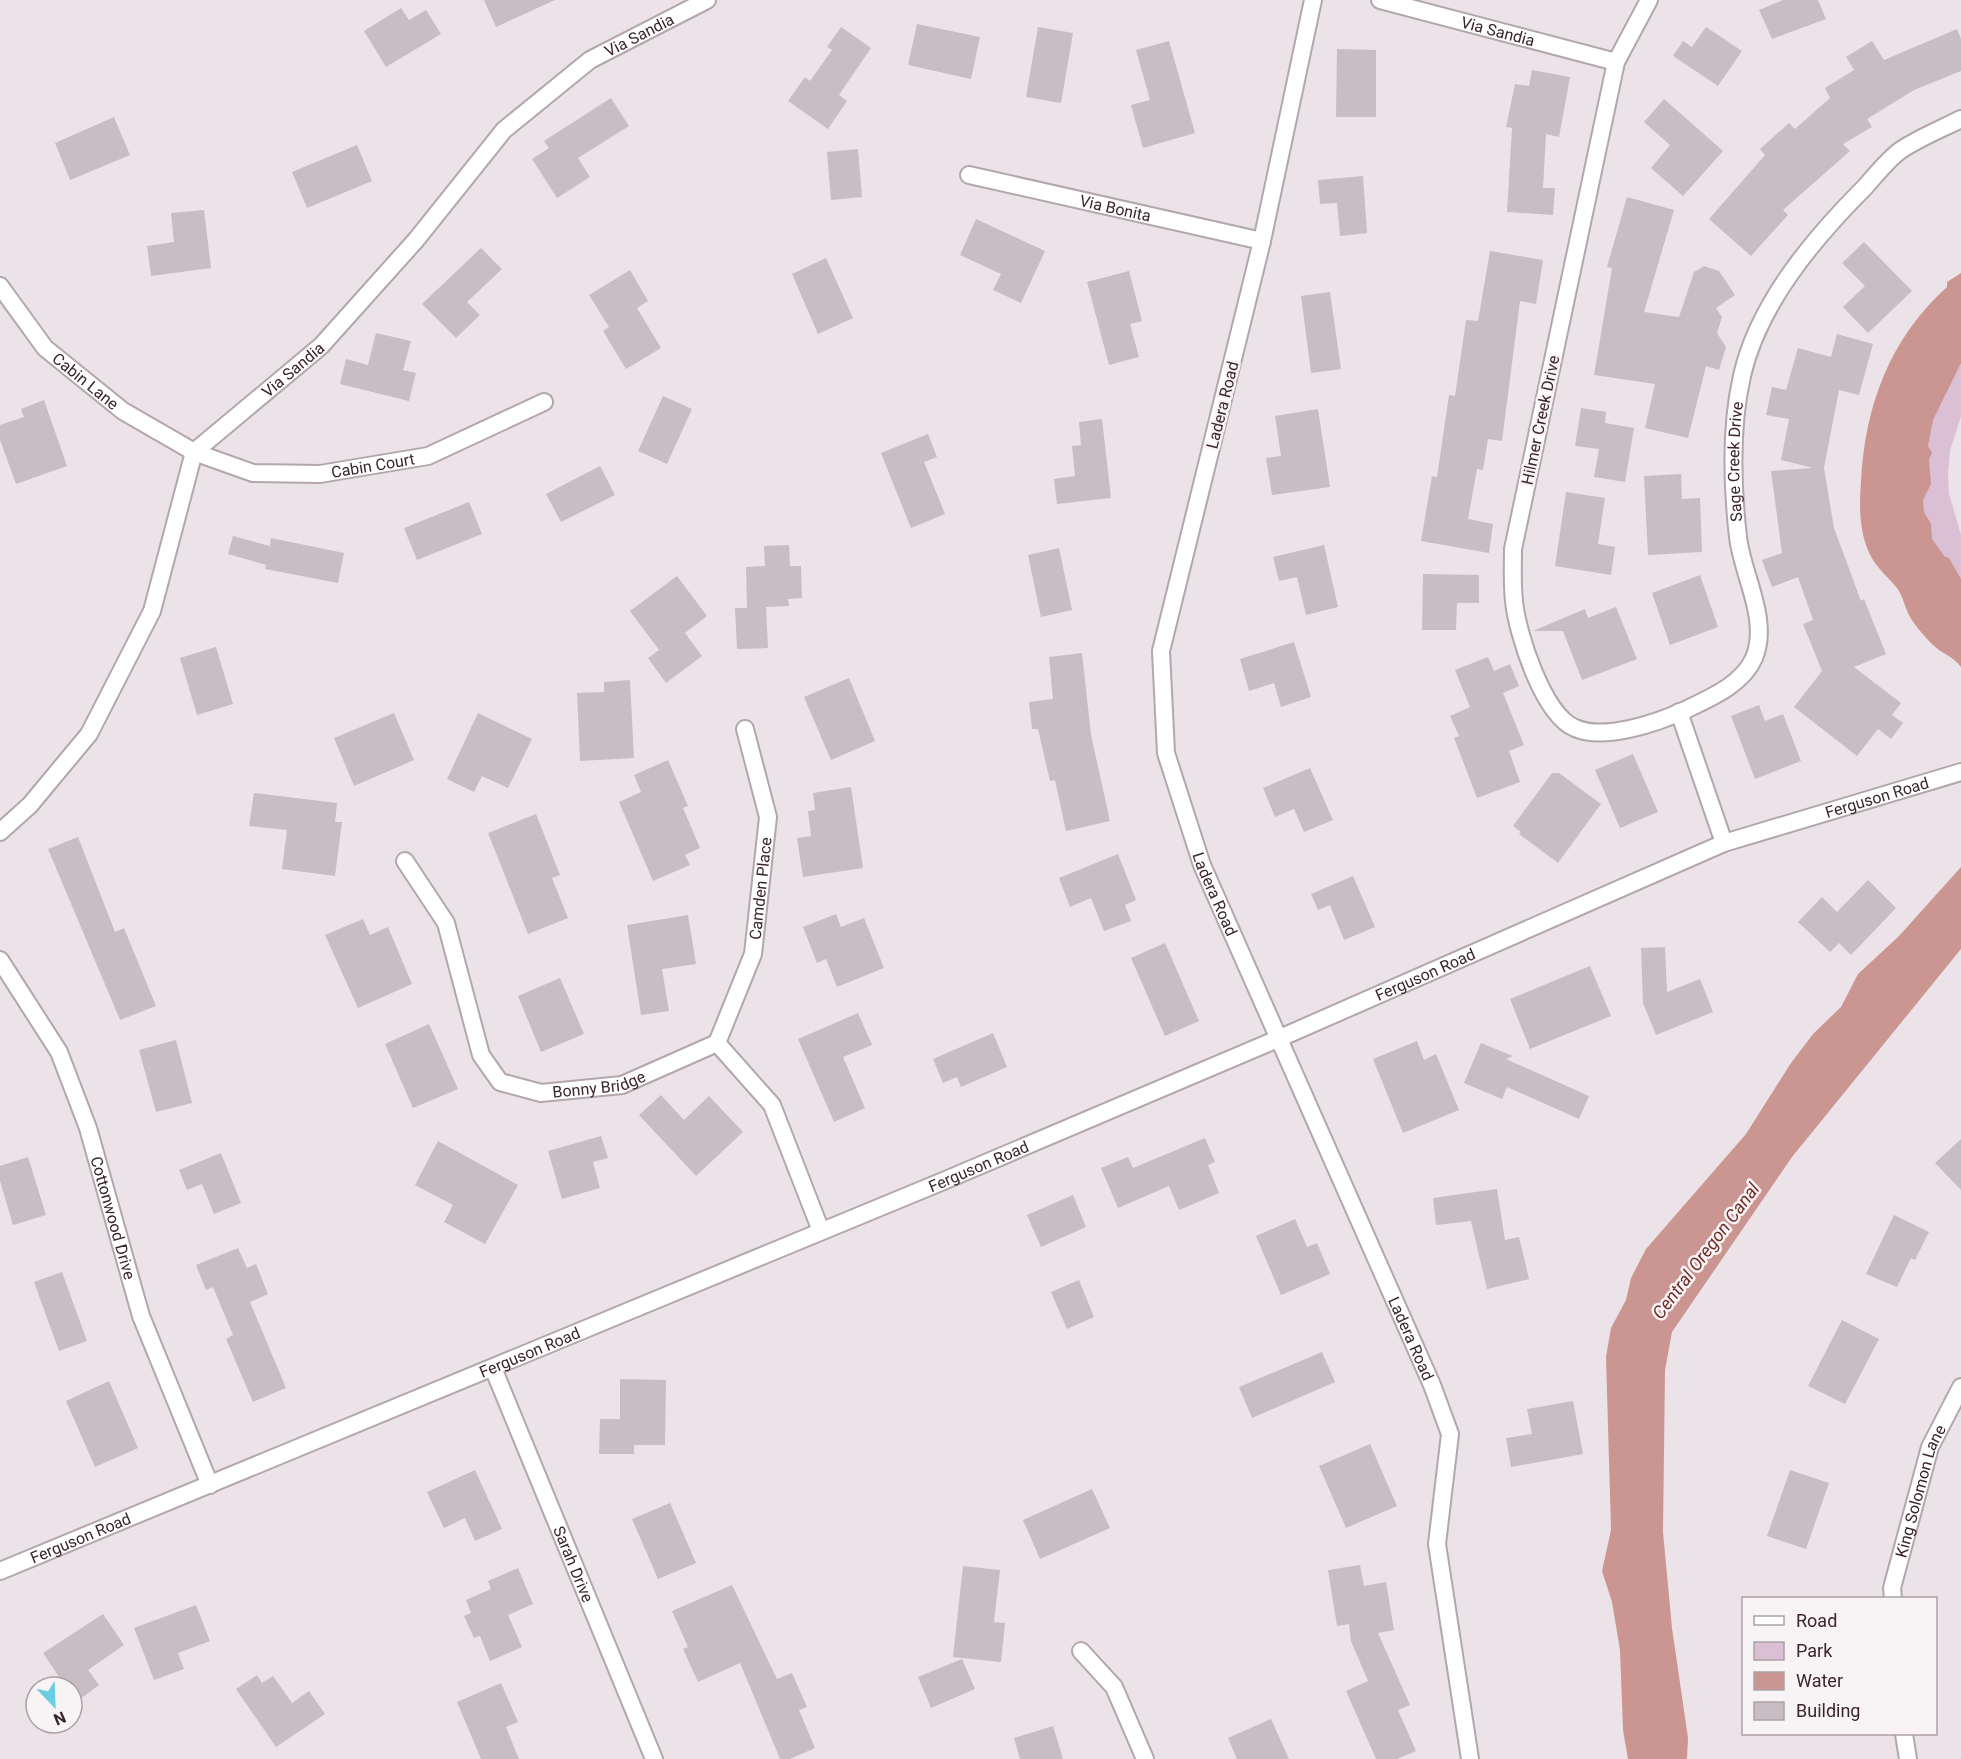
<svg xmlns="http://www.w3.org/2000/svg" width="1961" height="1759" font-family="Roboto,sans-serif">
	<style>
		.green { fill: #dabfd5 }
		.water { fill: #cb9691 }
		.building { fill: #c9bcc2 }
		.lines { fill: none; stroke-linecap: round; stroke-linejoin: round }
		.minor-casing { stroke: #b3a6ac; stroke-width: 20 }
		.tertiary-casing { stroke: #b3a6ac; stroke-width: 20 }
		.minor { stroke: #fff; stroke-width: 16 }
		.tertiary { stroke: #fff; stroke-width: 16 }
		.labels { text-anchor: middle; stroke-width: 5; stroke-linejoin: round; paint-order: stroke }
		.street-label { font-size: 16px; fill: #3b252d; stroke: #f8f4f6 }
		.water-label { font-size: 18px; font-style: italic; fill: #712c25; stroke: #f8f4f6 }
	</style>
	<rect width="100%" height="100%" fill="#ece3e8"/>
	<path class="green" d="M1961 329V416L1950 451 1948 473 1949 494 1961 535V634L1898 504Z"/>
	<path class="water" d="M1961 273V363L1933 420 1928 446 1932 453 1929 459 1931 484 1923 500 1924 512 1931 524 1932 539 1945 557 1949 558 1961 579V667C1953 656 1942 654 1933 645 1925 637 1916 627 1910 617 1905 608 1903 596 1897 588 1889 578 1880 571 1873 560 1859 537 1859 508 1861 481 1865 406 1890 338 1947 287V282Z
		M1961 867V949L1792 1157 1672 1332 1665 1370 1663 1532 1672 1628 1688 1738 1687 1759H1628L1623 1730 1620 1650 1612 1602 1602 1571 1611 1530 1606 1357 1611 1328 1626 1300 1631 1278 1646 1249 1746 1134 1791 1063 1813 1034 1841 1007 1858 974 1899 936Z"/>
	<path class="building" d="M484 0H555L496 27Z
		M1783 0H1818L1826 19 1772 39 1759 10Z
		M401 8 409 20 426 10 441 34 386 67 364 31Z
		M917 24 980 37 971 79 908 65Z
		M841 27 871 48 839 95 847 101 828 129 788 101 805 77 810 81 832 50 827 47Z
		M1038 27 1073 33 1061 103 1026 97Z
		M1706 27 1742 51 1718 86 1673 56 1683 41 1692 47Z
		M1957 29 1961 39V71L1914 90 1867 119 1872 127 1843 144 1850 151 1783 210 1788 215 1751 256 1709 219 1765 155 1760 149 1789 123 1795 129 1830 98 1825 88 1854 70 1846 57 1872 41 1884 60Z
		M1169 41 1195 133 1143 148 1131 105 1150 100 1136 50Z
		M1337 49 1376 50V117H1336Z
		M1532 70 1570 77 1559 137 1546 134 1543 188H1555L1553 215 1507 212 1512 128 1506 127 1515 84 1529 86Z
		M611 98 629 126 578 158 590 177 557 198 532 159 549 148 544 141Z
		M1664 99 1723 151 1683 196 1651 168 1670 145 1644 122Z
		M114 117 130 155 70 180 55 143Z
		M357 145 372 181 307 208 292 172Z
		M858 149 862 197 831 200 827 152Z
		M1363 176 1367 233 1340 236 1337 203 1320 204 1318 180Z
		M1627 197 1674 210 1644 312 1679 317 1694 272 1704 266 1719 271 1735 295 1716 308 1722 317 1717 333 1726 347 1719 370 1706 366 1688 438 1645 428 1655 384 1594 375 1612 268 1607 267Z
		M204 210 211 268 151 276 147 246 174 242 171 213Z
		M976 219 1045 251 1021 303 993 290 1001 274 960 255Z
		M1864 242 1912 291 1868 333 1843 307 1865 286 1842 263Z
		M481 248 502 269 467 302 480 315 456 338 422 304Z
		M1490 251 1543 260 1536 304 1520 301 1502 441 1488 439 1483 470 1477 469 1468 519 1493 524 1489 553 1421 541 1432 476 1437 477 1449 395 1455 396 1466 320 1478 321Z
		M826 258 853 318 818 334 792 274Z
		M630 270 648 301 637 308 661 348 626 369 603 331 609 327 589 295Z
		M1129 271 1142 321 1130 324 1139 357 1109 365 1087 282Z
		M1330 292 1341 369 1311 373 1301 296Z
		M376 333 411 341 403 370 416 373 409 401 340 384 346 359 368 365Z
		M1837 334 1873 344 1859 395 1839 390 1824 468 1834 528 1861 601 1864 599 1886 654 1854 667 1901 703 1892 715 1903 723 1891 739 1878 729 1857 756 1794 707 1822 671 1803 624 1813 620 1798 577 1772 587 1762 560 1782 553 1771 471 1813 468 1781 460 1789 419 1766 415 1772 387 1786 390 1798 348 1831 357Z
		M663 396 692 409 667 464 638 451Z
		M44 400 67 466 16 484 0 440V425L24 417 21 409Z
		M1581 408 1606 412 1605 423 1634 428 1625 482 1594 477 1599 449 1575 446Z
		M1318 409 1330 487 1272 495 1266 458 1281 456 1275 416Z
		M1102 419 1111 498 1057 504 1054 479 1075 476 1072 446 1081 445 1079 422Z
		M928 434 937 457 924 462 945 514 911 528 881 453Z
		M600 466 615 495 561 522 546 494Z
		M1681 474 1682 499 1700 498 1702 552 1648 555 1644 476Z
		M1566 492 1605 498 1598 544 1615 547 1611 575 1555 566Z
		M469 502 482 534 417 560 404 528Z
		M233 536 270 546 271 538 344 553 338 583 265 569 266 565 228 554Z
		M789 545 790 566H801L802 598 788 599 789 606 766 607 768 648 737 649 735 608H747L746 567 765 566 764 546Z
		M1324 545 1338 607 1306 615 1297 577 1279 581 1273 557Z
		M1059 548 1072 610 1041 617 1028 555Z
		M1423 574 1479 575V603H1457L1456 630H1422Z
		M1700 575 1718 627 1670 645 1652 593Z
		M677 576 707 616 685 633 702 656 666 683 648 658 659 650 630 611Z
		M1616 607 1637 659 1582 680 1563 631H1533L1585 609 1588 618Z
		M1294 642 1311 697 1281 707 1274 683 1249 691 1240 659Z
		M216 647 233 704 197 715 180 658Z
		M1082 653 1091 735 1110 821 1066 831 1055 780 1050 781 1038 729H1032L1029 702 1053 699 1049 657Z
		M1488 657 1494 671 1510 664 1519 686 1503 693 1524 745 1509 751 1520 782 1477 798 1454 738 1459 736 1450 716 1470 707 1455 670Z
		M849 678 875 741 831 760 804 697Z
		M630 680 634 758 580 761 577 693 604 692V682Z
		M1759 705 1765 721 1783 714 1801 761 1755 779 1731 716Z
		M394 713 414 760 354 786 334 738Z
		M478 713 532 739 508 788 482 776 474 792 447 779Z
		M1633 754 1658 812 1620 828 1595 770Z
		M668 760 688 806 683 808 700 848 685 855 690 865 653 881 619 802 641 792 634 775Z
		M1310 768 1333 820 1304 832 1294 809 1275 817 1263 788Z
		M1552 773H1559L1601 804 1558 863 1519 834 1521 832 1513 826Z
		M851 787 863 868 803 877 797 838 811 836 808 811 815 810 813 793Z
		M254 793 337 803 335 822H342L335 876 282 869 287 830 249 826Z
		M536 814 560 875 552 878 568 918 528 934 488 833Z
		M78 837 115 932 124 928 156 1006 120 1020 48 849Z
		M1118 854 1136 900 1125 905 1131 921 1104 931 1091 898 1070 907 1059 878Z
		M1353 876 1375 927 1344 940 1330 905 1318 910 1311 894Z
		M1868 880 1896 908 1851 955 1839 943 1830 952 1798 922 1822 897 1837 912Z
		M836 914 841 927 864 918 884 968 837 987 826 959 817 963 803 927Z
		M688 915 696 964 662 969 669 1011 641 1015 627 925Z
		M363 919 370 935 388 927 412 984 358 1008 325 935Z
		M1165 943 1199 1021 1165 1036 1131 958Z
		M1665 947 1667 992 1700 979 1713 1012 1656 1035 1643 1003 1641 948Z
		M1590 966 1611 1016 1530 1049 1510 999Z
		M560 978 584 1034 541 1052 518 996Z
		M858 1013 872 1045 843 1057 865 1108 834 1122 798 1039Z
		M429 1024 458 1089 413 1108 385 1044Z
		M993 1033 1007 1067 961 1087 957 1077 943 1083 933 1059Z
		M176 1040 192 1103 156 1112 139 1050Z
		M1417 1041 1424 1060 1436 1054 1459 1110 1403 1133 1373 1059Z
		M1481 1043 1513 1056 1506 1059 1589 1096 1579 1119 1507 1087 1502 1099 1464 1083Z
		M661 1095 684 1120 709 1096 743 1132 696 1176 639 1115Z
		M601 1136 608 1158 593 1162 600 1188 562 1199 548 1151Z
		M1205 1138 1215 1162 1208 1165 1219 1193 1179 1210 1169 1186 1118 1208 1101 1168 1128 1157 1133 1168Z
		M1961 1139V1190L1935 1163Z
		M438 1141 518 1185 485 1244 444 1222 453 1205 415 1185Z
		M221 1153 241 1203 214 1214 202 1184 187 1190 179 1170Z
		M28 1157 46 1215 13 1225 0 1181V1166Z
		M1497 1189 1505 1240 1519 1237 1529 1279 1487 1289 1471 1221 1436 1225 1433 1198Z
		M1073 1195 1086 1227 1041 1247 1027 1215Z
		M1894 1215 1929 1232 1915 1260 1911 1258 1897 1287 1866 1274Z
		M1295 1219 1307 1247 1317 1243 1330 1274 1281 1295 1256 1236Z
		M238 1248 247 1268 256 1264 268 1294 250 1302 286 1388 253 1402 226 1339 233 1335 213 1287 206 1290 196 1265Z
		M62 1272 87 1341 59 1351 34 1282Z
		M1079 1280 1094 1317 1067 1329 1051 1292Z
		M1842 1320 1879 1339 1845 1404 1808 1386Z
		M1322 1352 1335 1382 1252 1418 1239 1387Z
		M620 1379 666 1380 665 1445H634V1454H599L600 1419H620Z
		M109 1381 138 1448 95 1467 66 1401Z
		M1573 1401 1583 1454 1511 1467 1506 1438 1532 1434 1527 1409Z
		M1370 1444 1397 1506 1346 1528 1319 1466Z
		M475 1470 502 1529 475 1541 465 1518 444 1528 427 1492Z
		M1790 1470 1829 1483 1806 1549 1767 1536Z
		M1092 1489 1110 1528 1040 1559 1023 1520Z
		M670 1503 696 1563 658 1579 632 1519Z
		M1360 1565 1364 1586 1386 1582 1394 1630 1378 1633 1410 1705 1398 1710 1416 1751 1397 1759H1376L1346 1691 1368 1681 1351 1641 1349 1624 1337 1626 1328 1570Z
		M963 1566 1000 1570 994 1622 1005 1623 1001 1662 953 1657Z
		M518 1568 533 1604 508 1615 522 1647 490 1661 480 1636 474 1638 464 1616 471 1613 466 1600 491 1589 488 1581Z
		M732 1585 777 1679 792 1673 807 1707 799 1710 815 1748 790 1759H780L740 1663 698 1682 683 1649 688 1647 672 1611Z
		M196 1605 210 1641 178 1653 184 1669 154 1680 134 1628Z
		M103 1614 124 1645 88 1670 99 1685 76 1702 72 1696V1687H66L43 1653Z
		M962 1659 975 1689 931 1708 918 1677Z
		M257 1675 262 1683 273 1676 292 1703 309 1691 325 1714 276 1747 236 1689Z
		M501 1683 518 1722 506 1727 519 1759H481L457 1702Z
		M1271 1719 1289 1759H1237L1228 1738Z
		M1053 1726 1063 1759H1020L1014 1738Z"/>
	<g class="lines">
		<defs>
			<g id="minor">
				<path id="s1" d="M1313 0 1262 241 1161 651 1166 753 1202 865 1432 1385 1450 1434 1437 1544 1470 1759"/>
				<path id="s2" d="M1380 0 1616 62"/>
				<path id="s3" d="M1649 0 1616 62 1513 549C1513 566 1512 584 1514 601 1517 633 1543 715 1575 728 1604 741 1657 723 1685 710 1710 698 1742 685 1754 658 1770 620 1742 574 1738 537 1732 484 1730 428 1742 376 1758 304 1814 238 1865 187 1876 175 1888 159 1901 150 1919 138 1941 129 1961 119"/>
				<path id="s4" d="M969 175 1262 241"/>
				<path id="s5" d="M0 286 45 348 123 411 194 452 253 473 320 474 428 456 544 402"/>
				<path d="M1679 712 1724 843"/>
				<path id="s6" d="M0 832 30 805 89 734 152 611 194 452 321 346 416 240 504 130 590 60 707 0"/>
				<path id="s7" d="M405 861 446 923 481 1055 500 1082 541 1093 622 1085 717 1043 772 1105 821 1231"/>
				<path id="s8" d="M0 960 59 1052 88 1128 141 1316 210 1485"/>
				<path id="s9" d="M717 1043 753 954 768 817 745 729"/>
				<path id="s10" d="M493 1368 654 1759"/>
				<path id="s11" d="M1893 1598 1892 1588 1930 1447 1961 1387"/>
				<path d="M1081 1651 1114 1687 1145 1759"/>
				<path d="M1904 1734 1908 1759"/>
			</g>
			<g id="tertiary">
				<path id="s12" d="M0 1571 941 1182 1280 1038 1724 843 1961 772"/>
			</g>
		</defs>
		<use href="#minor" class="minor-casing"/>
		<use href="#tertiary" class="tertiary-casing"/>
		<use href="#minor" class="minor"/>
		<use href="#tertiary" class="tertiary"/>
	</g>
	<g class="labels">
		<g class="street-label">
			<text dy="6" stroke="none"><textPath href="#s2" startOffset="122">Via Sandia</textPath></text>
			<text dy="6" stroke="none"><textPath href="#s6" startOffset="1050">Via Sandia</textPath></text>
			<text dy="6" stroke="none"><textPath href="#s4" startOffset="150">Via Bonita</textPath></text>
			<text dy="6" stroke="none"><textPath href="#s6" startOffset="564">Via Sandia</textPath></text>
			<text dy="6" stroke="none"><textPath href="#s5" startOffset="129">Cabin Lane</textPath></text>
			<text transform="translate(1222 405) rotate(-76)" y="6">Ladera Road</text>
			<text transform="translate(1540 420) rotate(-78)" y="6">Hilmer Creek Drive</text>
			<text dy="6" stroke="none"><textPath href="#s3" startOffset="1167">Sage Creek Drive</textPath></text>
			<text dy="6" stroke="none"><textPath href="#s5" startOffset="442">Cabin Court</textPath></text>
			<text dy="6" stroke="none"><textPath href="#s12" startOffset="2031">Ferguson Road</textPath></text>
			<text dy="6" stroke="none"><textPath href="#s9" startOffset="162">Camden Place</textPath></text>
			<text dy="6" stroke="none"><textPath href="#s1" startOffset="920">Ladera Road</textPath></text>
			<text dy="6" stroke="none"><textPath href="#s12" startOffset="1545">Ferguson Road</textPath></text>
			<text dy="6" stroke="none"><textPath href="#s7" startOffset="345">Bonny Bridge</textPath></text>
			<text dy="6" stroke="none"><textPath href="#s12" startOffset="1059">Ferguson Road</textPath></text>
			<text dy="6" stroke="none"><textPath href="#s8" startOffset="284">Cottonwood Drive</textPath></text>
			<text dy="6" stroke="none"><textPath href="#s1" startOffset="1406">Ladera Road</textPath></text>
			<text dy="6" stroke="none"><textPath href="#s12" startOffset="573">Ferguson Road</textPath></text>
			<text dy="6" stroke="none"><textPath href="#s11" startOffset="111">King Solomon Lane</textPath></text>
			<text dy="6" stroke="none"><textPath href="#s12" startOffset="87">Ferguson Road</textPath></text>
			<text dy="6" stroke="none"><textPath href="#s10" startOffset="212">Sarah Drive</textPath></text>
		</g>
		<g class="water-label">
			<text transform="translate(1706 1251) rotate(-53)" y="6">Central Oregon Canal</text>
		</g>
	</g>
	<rect x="1742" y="1597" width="195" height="138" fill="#f8f4f6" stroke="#aca1a6" stroke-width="1.5"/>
	<rect x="1754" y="1616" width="30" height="9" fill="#ffffff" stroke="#aca1a6" stroke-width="1.5"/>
	<text x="1796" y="1627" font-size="18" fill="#3b252d">Road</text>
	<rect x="1754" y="1642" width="30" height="18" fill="#dabfd5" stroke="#aca1a6" stroke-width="1.5"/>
	<text x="1796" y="1657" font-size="18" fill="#3b252d">Park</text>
	<rect x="1754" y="1672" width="30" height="18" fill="#cb9691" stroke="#aca1a6" stroke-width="1.5"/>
	<text x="1796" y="1687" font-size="18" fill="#3b252d">Water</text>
	<rect x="1754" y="1702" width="30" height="18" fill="#c9bcc2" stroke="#aca1a6" stroke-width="1.5"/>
	<text x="1796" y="1717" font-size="18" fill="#3b252d">Building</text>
	<g transform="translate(54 1705) rotate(157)"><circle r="28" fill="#f8f4f6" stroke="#aca1a6" stroke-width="1.5"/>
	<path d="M0-4.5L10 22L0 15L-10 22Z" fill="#6acee3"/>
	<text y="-9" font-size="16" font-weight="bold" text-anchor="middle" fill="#3b252d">N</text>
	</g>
</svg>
